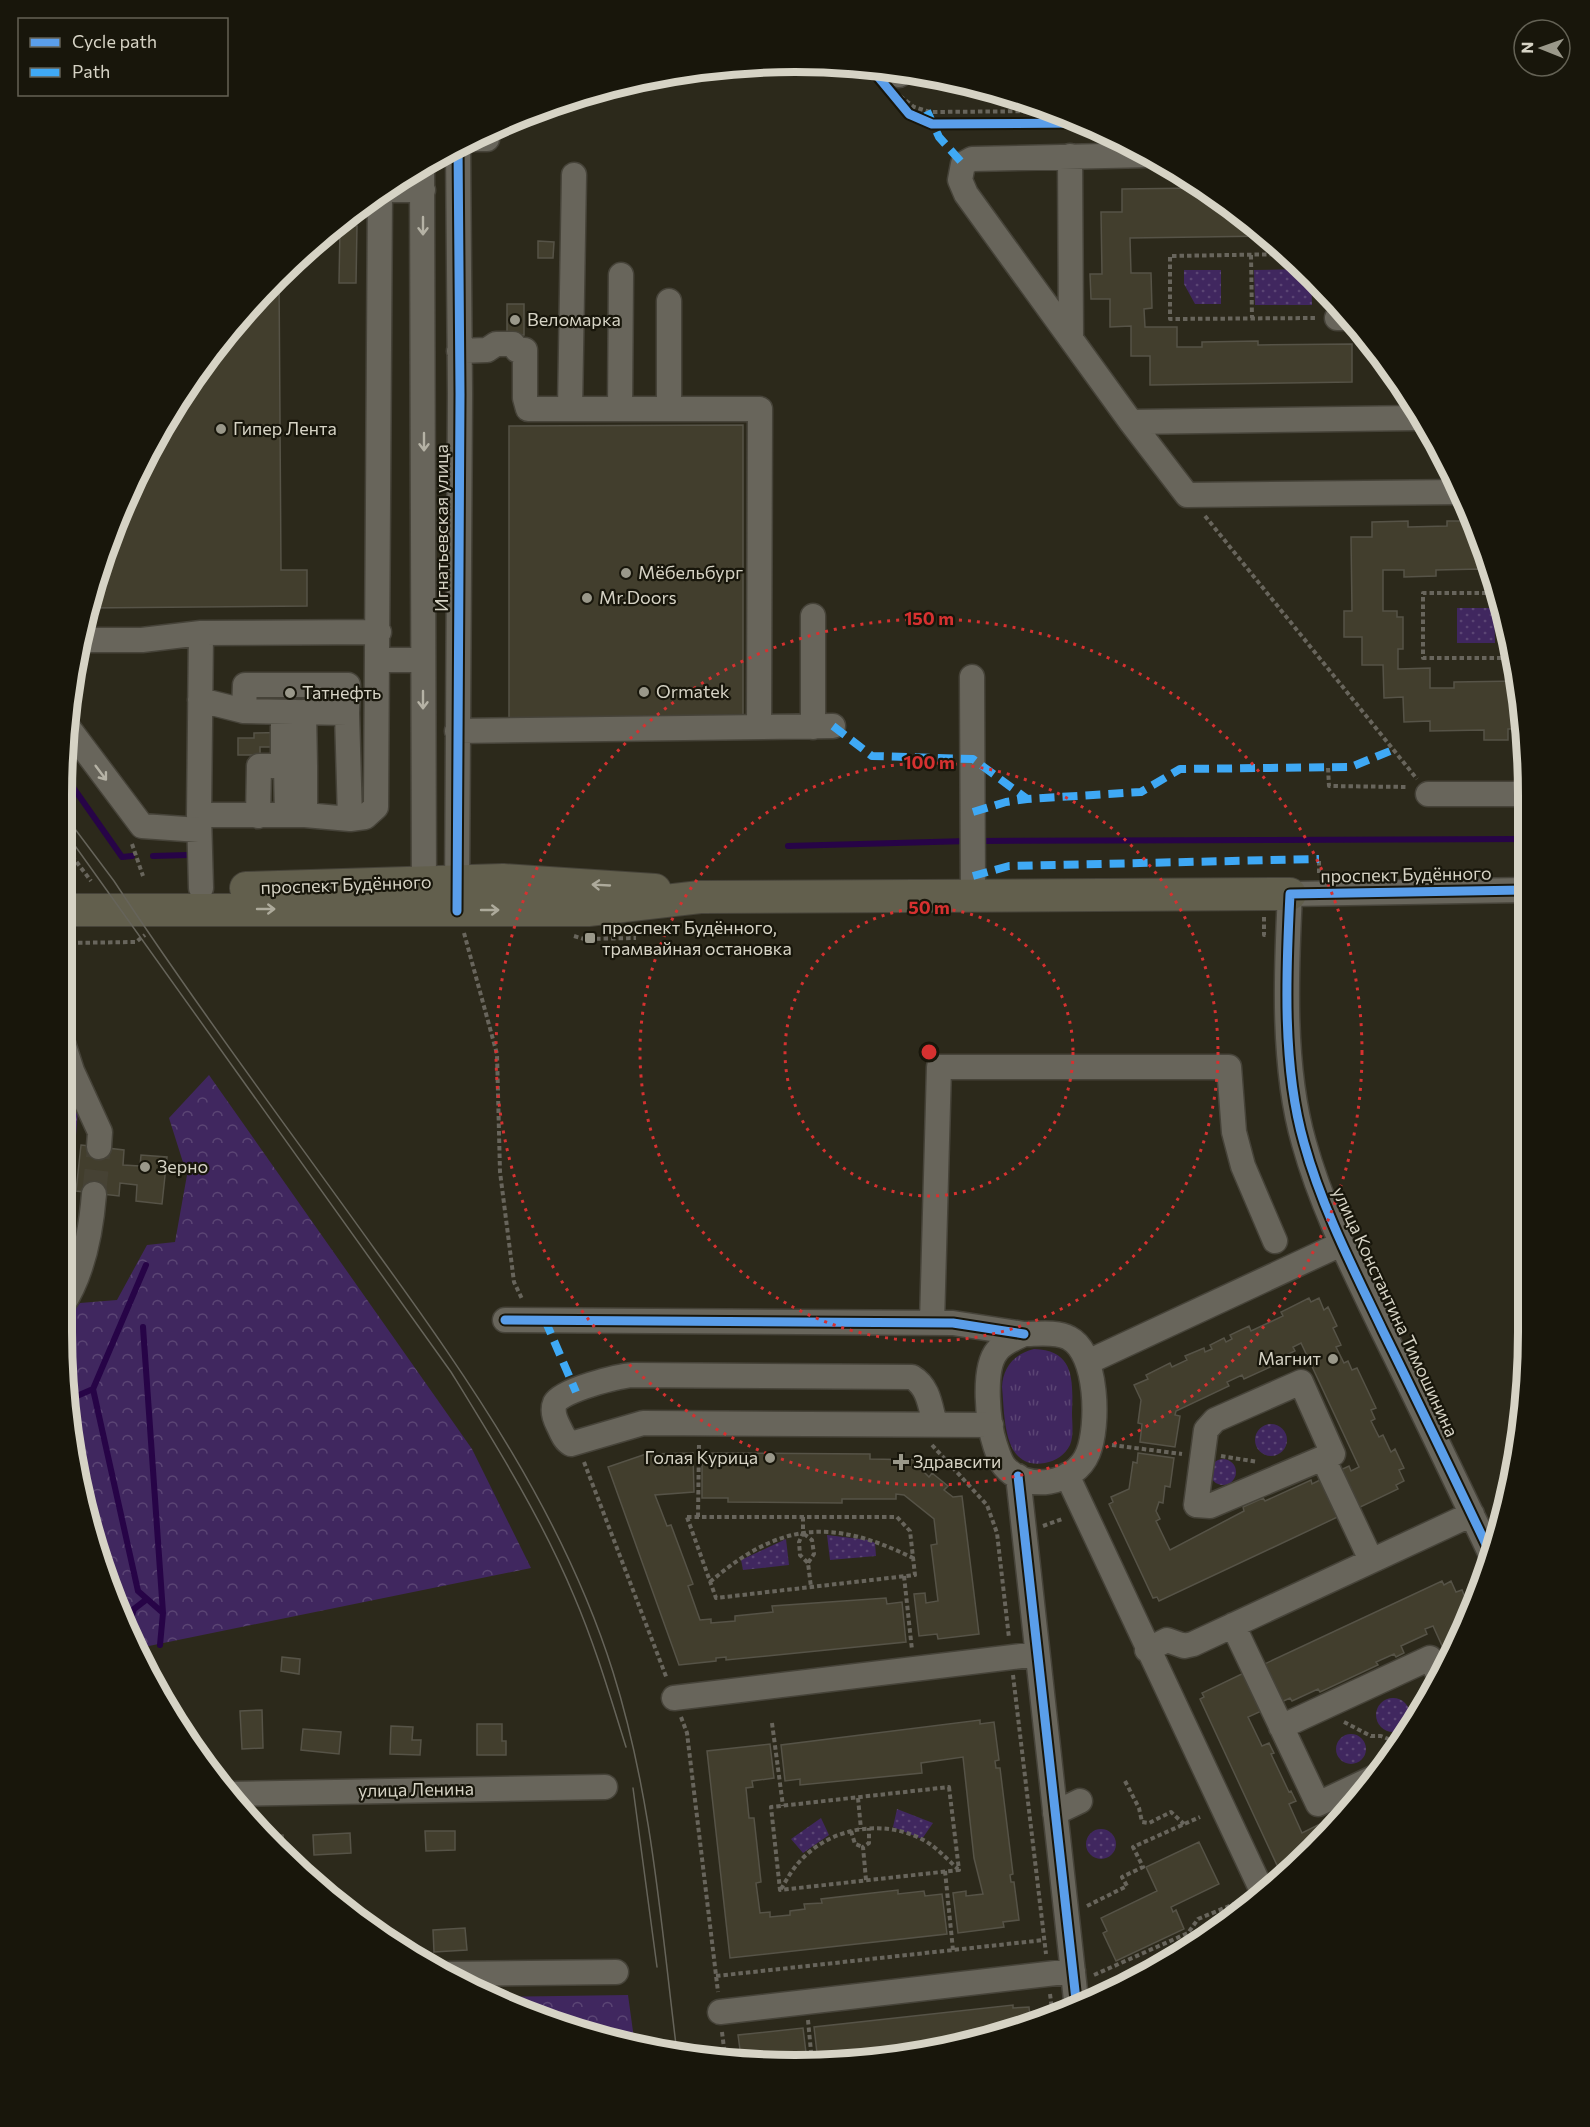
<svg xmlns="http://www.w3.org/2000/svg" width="1590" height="2127" font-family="Commissioner,sans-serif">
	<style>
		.grass { fill: url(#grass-tufts) }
		.forest { fill: url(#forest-crowns) }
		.park { fill: url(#park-dots) }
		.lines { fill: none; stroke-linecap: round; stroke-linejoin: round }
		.stream { stroke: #270447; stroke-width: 6 }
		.building { fill: #423e2d; stroke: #565347; stroke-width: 1.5 }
		.minor-tunnel { stroke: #464234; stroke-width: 24; stroke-dasharray: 24 12; stroke-linecap: butt }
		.minor-casing { stroke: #464339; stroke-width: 27 }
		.major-casing { stroke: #464339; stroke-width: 34 }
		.path { stroke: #68655c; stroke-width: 4; stroke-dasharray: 4.5 3; stroke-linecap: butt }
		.minor { stroke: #68655b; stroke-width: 24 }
		.major { stroke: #625f4d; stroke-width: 32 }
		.tram { stroke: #66645a; stroke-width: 1.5 }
		.quiet { stroke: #3fa9f5; stroke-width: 8; stroke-dasharray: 15 8; stroke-linecap: butt }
		.cycleway-casing { stroke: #18160b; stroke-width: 13 }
		.cycleway { stroke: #5a9eea; stroke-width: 9 }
		.oneway { stroke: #b5b2a5 }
		.oneway2 { stroke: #adaa9b }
		.ring { fill: none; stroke: #d63130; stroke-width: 3; stroke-dasharray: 3 6 }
		.poi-dot { fill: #9a988a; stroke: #18160b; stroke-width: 2 }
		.labels { text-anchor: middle; stroke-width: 4.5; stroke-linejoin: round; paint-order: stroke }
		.poi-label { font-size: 18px; fill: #d6d3c5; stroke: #18160b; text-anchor: start }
		.street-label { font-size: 18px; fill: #d6d3c5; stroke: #18160b }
		.rim { fill: none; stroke: #d6d3c5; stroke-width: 8 }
		.centre { fill: #d63130; stroke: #18160b; stroke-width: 3 }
		.ring-label { font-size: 18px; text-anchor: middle; font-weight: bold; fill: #d63130; stroke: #18160b; stroke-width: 4.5; stroke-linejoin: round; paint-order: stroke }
	</style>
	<defs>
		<pattern id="grass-tufts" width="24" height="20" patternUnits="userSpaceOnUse" patternTransform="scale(1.5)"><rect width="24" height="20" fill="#40275f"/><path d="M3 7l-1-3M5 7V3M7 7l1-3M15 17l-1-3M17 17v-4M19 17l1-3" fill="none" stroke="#5b4574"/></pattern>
		<pattern id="forest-crowns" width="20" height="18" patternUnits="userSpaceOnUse" patternTransform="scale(1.5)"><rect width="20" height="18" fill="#40275f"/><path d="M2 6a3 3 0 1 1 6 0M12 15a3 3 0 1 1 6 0" fill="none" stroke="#5b4574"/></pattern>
		<pattern id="park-dots" width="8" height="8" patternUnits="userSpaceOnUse" patternTransform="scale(1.5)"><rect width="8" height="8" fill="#40275f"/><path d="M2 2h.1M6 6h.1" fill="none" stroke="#5b4574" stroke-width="1.8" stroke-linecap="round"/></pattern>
	</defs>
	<rect width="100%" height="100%" fill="#2c291b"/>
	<path class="grass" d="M64 850 76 874H63Z
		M62 1102 78 1110 69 1224 71 1267 62 1291Z
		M1034 1349C1075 1350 1073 1381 1072 1413 1072 1423 1074 1435 1070 1445 1065 1455 1056 1461 1045 1463 1002 1471 1005 1415 1002 1387 1003 1367 1014 1354 1034 1349Z"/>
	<path class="forest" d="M209 1075 472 1449 531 1568 139 1648 89 1528 62 1327 80 1303 117 1300 147 1245 175 1242 187 1175 169 1118Z
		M628 1995 635 2046 492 1997Z"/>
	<path class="park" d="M1303 269 1311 278 1312 305H1255L1254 270Z
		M1184 270H1221V304H1195L1184 284Z
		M1457 608H1494L1495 643H1457Z
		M1255 1440a16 16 0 1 1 32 0a16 16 0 1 1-32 0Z
		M1210 1472a13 13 0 1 1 26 0a13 13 0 1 1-26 0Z
		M827 1535 869 1540 875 1543 876 1556 830 1560Z
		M786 1539 789 1565 743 1570 741 1560Z
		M1376 1715a17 17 0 1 1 34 0a17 17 0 1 1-34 0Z
		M1336 1749a15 15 0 1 1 30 0a15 15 0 1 1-30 0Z
		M897 1809 933 1823 922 1839 893 1827Z
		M821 1818 829 1835 803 1853 791 1839Z
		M1086 1844a15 15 0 1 1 30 0a15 15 0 1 1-30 0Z"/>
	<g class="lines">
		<path class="stream" d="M63 773 122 857 132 856
			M978 841 1523 839
			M788 846 968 841
			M153 856 188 855
			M143 1327 163 1613 160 1645
			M93 1389 138 1591 163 1613
			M70 1399 93 1389 146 1265
			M129 1625 134 1609 147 1599"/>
	</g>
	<path class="building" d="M1201 188 1268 236 1130 238 1131 273H1151L1152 308 1144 309 1145 327H1177V347H1202V342L1258 341V345L1352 344V382L1150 385V356H1131V326L1110 327V299H1091L1090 274H1102L1101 212H1122V189Z
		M340 226H357L356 283H339Z
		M538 241 554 242 553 258H538Z
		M279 274 281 570H307V606L86 608 137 471 185 387Z
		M507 304H524V335H507Z
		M743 425V721H509V426Z
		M1408 521V527L1447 526V521H1474L1489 574H1480V569L1436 570V576L1404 577V570H1383V611H1397V617H1403V649H1398V669L1430 668V688H1454V682L1517 681 1522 699V729H1508V740H1484V730L1430 731V721L1404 722 1403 697 1384 698 1383 665H1362V637H1344V611H1352L1351 537H1372V522Z
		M306 732V747H260V755H238V738H254V733Z
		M81 1145 124 1150 123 1165 140 1166 141 1155 167 1157 162 1204 136 1201 137 1185 120 1183 119 1196 76 1191Z
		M1309 1298 1311 1302 1319 1298 1324 1310 1328 1307 1337 1326 1333 1328 1341 1345 1336 1347 1344 1363 1348 1361 1352 1370 1357 1368 1376 1408 1371 1410 1375 1419 1371 1421 1379 1437 1383 1435 1391 1452 1395 1449 1404 1468 1399 1470 1404 1481 1396 1485 1398 1489 1354 1510 1336 1472 1349 1466 1351 1471 1359 1467 1301 1343 1293 1347 1295 1351 1275 1360 1277 1364 1244 1379 1242 1375 1227 1382 1229 1386 1176 1411 1175 1415 1180 1416 1175 1447 1140 1442 1142 1424 1138 1423 1141 1400 1134 1385 1148 1379 1146 1375 1170 1363 1172 1367 1187 1360 1185 1356 1204 1348 1205 1352 1212 1349 1210 1345 1224 1338 1226 1342 1232 1339 1230 1335 1249 1326 1251 1331 1283 1316 1281 1312Z
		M693 1453 694 1492 655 1495 667 1526 671 1525 693 1584 688 1586 700 1620 711 1619V1623L735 1621V1616L773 1612 772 1606 886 1598 887 1604 902 1602 906 1642 726 1660V1657L716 1658V1661L679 1665 608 1467 646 1454Z
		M712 1453 870 1454V1459L923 1460V1471L929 1477 932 1473 948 1486 944 1490 953 1497 962 1496 979 1634 938 1639 937 1634 919 1636 914 1594 925 1593 926 1603 938 1601 931 1545 937 1544 934 1519 904 1495 896 1494V1499H842V1503L728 1502V1498H702V1458H712Z
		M1138 1453 1174 1458 1170 1487 1165 1486 1163 1503 1159 1502 1156 1511 1160 1519 1156 1521 1170 1550 1244 1511 1243 1507 1263 1498 1265 1501 1311 1480 1312 1484 1326 1477 1344 1514 1159 1601 1157 1597 1153 1598 1109 1504 1113 1502 1111 1497 1129 1489 1133 1462 1137 1463Z
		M1442 1581 1444 1585 1451 1581 1456 1592 1462 1590 1470 1609 1465 1611 1468 1616 1448 1659 1433 1626 1425 1629 1427 1634 1401 1646 1404 1653 1396 1657 1394 1654 1376 1662 1378 1665 1320 1692 1318 1689 1292 1701 1290 1698 1275 1705 1258 1667Z
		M282 1657 300 1659 299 1674 281 1671Z
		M1248 1671 1266 1709 1248 1717 1262 1746 1269 1743 1274 1753 1271 1754 1289 1792 1291 1791 1296 1801 1289 1804 1302 1833 1320 1824 1322 1828 1329 1825 1328 1821 1333 1818 1332 1815 1355 1804 1346 1816 1282 1876 1200 1699 1204 1697 1202 1693Z
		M262 1710 263 1748 242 1749 240 1711Z
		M170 1714H178V1722H186L187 1739Z
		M980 1720V1724L994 1722 999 1760 995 1761 996 1768H1000L1013 1874 1010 1875 1011 1882H1014L1019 1920 1003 1922 1004 1927 958 1933 953 1893 966 1891V1896L983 1894 974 1858 963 1757 921 1763 922 1773 800 1785V1779L785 1781 781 1745Z
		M477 1724H502V1741H506V1755H477Z
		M391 1726 413 1727 412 1740H421L420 1755 390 1754Z
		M303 1729 341 1732 339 1754 301 1750Z
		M770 1744 774 1778 752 1781 753 1787 746 1788 749 1818H754L761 1882 756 1883 760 1913 770 1912V1917L790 1915V1911L805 1909 804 1904 822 1903 821 1899 898 1890V1894L924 1891 925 1896 942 1894 947 1934 730 1958 707 1751Z
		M425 1831H455V1850L426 1851Z
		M350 1833 351 1853 314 1855 313 1835Z
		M283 1835 284 1848H278L267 1836Z
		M1199 1842 1219 1884 1171 1907 1173 1912 1176 1910 1184 1929 1116 1961 1103 1933 1107 1931 1101 1918 1157 1891 1146 1867Z
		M465 1928 467 1950 434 1952 433 1930Z
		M1013 2005V2008L1029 2007 1031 2025 985 2041 843 2064 818 2062 814 2027Z
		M803 2028 807 2061 741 2057 738 2035Z"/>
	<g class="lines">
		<path class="minor-tunnel" d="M94 1194 99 1147"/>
		<defs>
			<path id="minor" d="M895 69 899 75
				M468 139H487
				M1150 155 972 159 963 164 960 180 966 194 1131 422 1187 495 1460 492
				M1070 156 1071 339
				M422 167 424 900
				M385 190H423
				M1337 318H1348
				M459 351 487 350 496 344H513L517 350H525V398L528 409H760L759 727
				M570 409 574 175
				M620 409 621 275
				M669 409V301
				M1131 422 1417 418
				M813 616V727
				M81 640H142L201 633 379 632
				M379 660H423
				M972 677 973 895
				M200 700 244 711 347 713 348 685H245L244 711
				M283 712V765
				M304 712 305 766
				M347 713 350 819
				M67 726 142 826 199 830
				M457 731 833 726
				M286 766 287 815
				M1428 794H1523
				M199 815H305L350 819 365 817 376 807 380 193
				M258 816 259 766H305V815
				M201 888 199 815 201 633
				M457 899 460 394 458 145
				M62 1040 72 1071 100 1132 99 1147
				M62 1306C83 1274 91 1232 94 1194
				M505 1320 953 1323 1024 1334
				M932 1323 939 1067H1229L1234 1132 1243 1166 1275 1241
				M1024 1334C1037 1334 1057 1331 1069 1338 1098 1353 1099 1426 1088 1453 1075 1485 1026 1493 1004 1466 1000 1461 997 1451 995 1445 988 1424 982 1369 997 1351 1003 1343 1015 1338 1024 1334Z
				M1088 1362 1341 1244
				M935 1424C930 1406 929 1387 912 1377L633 1375C618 1376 562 1390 555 1403 552 1410 555 1419 558 1425 562 1433 564 1440 571 1444L643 1423 991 1425
				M1323 1458 1333 1454 1301 1382 1215 1420 1206 1430 1196 1505 1210 1506 1323 1458 1371 1560
				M1067 1475 1263 1893
				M1018 1476 1077 2009
				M1492 1557C1456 1481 1420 1406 1383 1331 1354 1270 1322 1208 1304 1143 1282 1067 1286 972 1290 894L1524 890
				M1233 1625 1318 1804 1373 1778
				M1147 1650 1167 1640 1184 1646 1193 1644 1472 1514
				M674 1698 1037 1654
				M1281 1727 1430 1658 1440 1678
				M228 1794 605 1787
				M1055 1813 1080 1801
				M447 1974 616 1972
				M720 2012 1073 1971"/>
			<path id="major" d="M246 888 503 880 655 890
				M63 910H588L700 897 1290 894"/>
		</defs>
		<use href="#minor" class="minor-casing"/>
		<use href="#major" class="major-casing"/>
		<path class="path" d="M900 96 914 107 930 112 1054 111
			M1289 254 1170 256V319L1317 318
			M1251 255 1252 318
			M1205 516 1417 779
			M1494 593H1423V658H1511
			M1328 768 1329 786 1408 787
			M63 844 91 881
			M132 844 143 876
			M1319 873V859
			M1264 917V935H1268
			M464 933 497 1054 500 1172 514 1282 522 1299
			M574 936 584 939 636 938
			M63 943 136 942 145 935
			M932 1445 987 1505 997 1533 1009 1638
			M1112 1445 1182 1454
			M1221 1456 1258 1462
			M584 1462 667 1679
			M687 1517H897L910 1531 915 1575 716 1598Z
			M698 1517 699 1443
			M803 1517V1533L799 1542 800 1555 808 1563 811 1587
			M1043 1526 1062 1519
			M804 1534 812 1540 814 1554 808 1563
			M904 1576 912 1650
			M710 1582C780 1522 831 1518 913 1558
			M1013 1675 1046 1954
			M681 1717 687 1733 718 1992
			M1344 1722 1371 1736H1381L1398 1743
			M772 1723 783 1806
			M1125 1781 1139 1808 1142 1822 1149 1823 1171 1812 1184 1824
			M949 1787 959 1870 780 1890 771 1807Z
			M858 1798 861 1829
			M851 1831 855 1844 863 1847
			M945 1871 953 1950
			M866 1880 863 1847 869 1843V1828
			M781 1889C787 1879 793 1868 802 1859 834 1825 891 1818 930 1844 940 1851 949 1861 958 1869
			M1087 1906 1127 1886 1122 1877 1143 1867 1133 1847 1200 1817
			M1094 1975 1188 1933 1198 1919 1239 1902
			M716 1976 1044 1940
			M1050 1994 1053 2017
			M808 2020 812 2062
			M722 2032 725 2056"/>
		<use href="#minor" class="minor"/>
		<use href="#major" class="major"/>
		<path class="tram" d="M63 813 114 881C197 1007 288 1128 376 1251 471 1382 564 1516 613 1672 652 1796 661 1925 677 2053
			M63 829 451 1372C496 1445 541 1517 574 1596 595 1645 610 1696 626 1747
			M633 1788 657 1967"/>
		<path class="quiet" d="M927 111 939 137 963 164
			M833 726 872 756 973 759 1027 799 1141 792 1180 769 1351 767 1395 749
			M973 812 1006 802 1027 799
			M973 876 1009 866 1319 859
			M545 1320 576 1392"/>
		<defs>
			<path id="cycleway" d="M870 67 909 114 932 124 1081 123
				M457 911 460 394 458 145
				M505 1320 953 1323 1024 1334
				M1018 1476 1077 2009
				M1492 1557C1456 1481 1420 1406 1383 1331 1354 1270 1322 1208 1304 1143 1282 1067 1286 972 1290 894L1524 890"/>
		</defs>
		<use href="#cycleway" class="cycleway-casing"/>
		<use href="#cycleway" class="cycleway"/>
	</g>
	<defs><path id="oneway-shaft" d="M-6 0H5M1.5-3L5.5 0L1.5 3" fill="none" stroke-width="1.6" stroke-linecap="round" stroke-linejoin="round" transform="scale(1.5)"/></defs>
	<g class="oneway">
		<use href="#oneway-shaft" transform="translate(423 226) rotate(90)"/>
		<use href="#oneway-shaft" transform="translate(424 442) rotate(90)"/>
		<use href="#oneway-shaft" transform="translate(423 700) rotate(90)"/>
		<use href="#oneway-shaft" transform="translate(101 773) rotate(53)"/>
	</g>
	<g class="oneway2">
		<use href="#oneway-shaft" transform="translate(601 885) rotate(-177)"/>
		<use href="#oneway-shaft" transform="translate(266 909)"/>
		<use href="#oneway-shaft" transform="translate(490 910)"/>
	</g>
	<g class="ring">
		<circle cx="929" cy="1052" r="144"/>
		<circle cx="929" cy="1052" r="289"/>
		<circle cx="929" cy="1052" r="433"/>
	</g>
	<g class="poi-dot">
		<circle cx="515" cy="320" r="6"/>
		<circle cx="221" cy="429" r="6"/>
		<circle cx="626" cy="573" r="6"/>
		<circle cx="587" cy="598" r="6"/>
		<circle cx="644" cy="692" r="6"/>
		<circle cx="290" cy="693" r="6"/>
		<rect x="584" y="932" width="12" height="12" rx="3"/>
		<circle cx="145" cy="1167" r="6"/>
		<circle cx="1333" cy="1359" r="6"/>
		<circle cx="770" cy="1458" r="6"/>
		<path d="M898 1453h6v6h6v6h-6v6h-6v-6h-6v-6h6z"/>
	</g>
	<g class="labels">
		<g class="poi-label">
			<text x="527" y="326">Веломарка</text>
			<text x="233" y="435">Гипер Лента</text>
			<text x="638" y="579">Мёбельбург</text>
			<text x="599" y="604">Mr.Doors</text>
			<text x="656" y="698">Ormatek</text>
			<text x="302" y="699">Татнефть</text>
			<text x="602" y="934">проспект Будённого,<tspan x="602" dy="21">трамвайная остановка</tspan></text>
			<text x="157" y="1173">Зерно</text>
			<text x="1321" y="1365" text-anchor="end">Магнит</text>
			<text x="758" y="1464" text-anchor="end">Голая Курица</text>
			<text x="913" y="1468">Здравсити</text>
		</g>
		<g class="street-label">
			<text transform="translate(442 528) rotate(-90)" y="6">Игнатьевская улица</text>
			<text transform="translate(1406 875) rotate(-1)" y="6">проспект Будённого</text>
			<text transform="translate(346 885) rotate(-2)" y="6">проспект Будённого</text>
			<text transform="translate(1395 1312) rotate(65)" y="6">улица Константина Тимошинина</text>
			<text transform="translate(416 1790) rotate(-1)" y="6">улица Ленина</text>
		</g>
	</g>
	<path d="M0 0H1590V2127H0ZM795 72H795A723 723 0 0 1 1518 795V1332A723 723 0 0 1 795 2055H795A723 723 0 0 1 72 1332V795A723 723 0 0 1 795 72Z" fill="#18160b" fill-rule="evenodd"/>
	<path class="rim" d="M795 72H795A723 723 0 0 1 1518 795V1332A723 723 0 0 1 795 2055H795A723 723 0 0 1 72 1332V795A723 723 0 0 1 795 72Z"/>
	<circle cx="929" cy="1052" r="9" class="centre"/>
	<g class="ring-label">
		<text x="929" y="625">150 m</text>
		<text x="929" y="769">100 m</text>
		<text x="929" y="914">50 m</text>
	</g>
	<rect x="18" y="18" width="210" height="78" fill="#18160b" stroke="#646255" stroke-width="1.5"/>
	<rect x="30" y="38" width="30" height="9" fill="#5a9eea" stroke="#646255" stroke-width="1.5"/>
	<text x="72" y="48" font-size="18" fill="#d6d3c5">Cycle path</text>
	<rect x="30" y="68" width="30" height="9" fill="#3fa9f5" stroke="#646255" stroke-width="1.5"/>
	<text x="72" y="78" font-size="18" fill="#d6d3c5">Path</text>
	<g transform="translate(1542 48) rotate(271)"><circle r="28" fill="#18160b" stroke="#646255" stroke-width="1.5"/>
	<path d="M0-4.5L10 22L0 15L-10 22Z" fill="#9a988a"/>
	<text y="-9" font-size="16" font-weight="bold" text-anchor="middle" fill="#d6d3c5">N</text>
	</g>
</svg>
